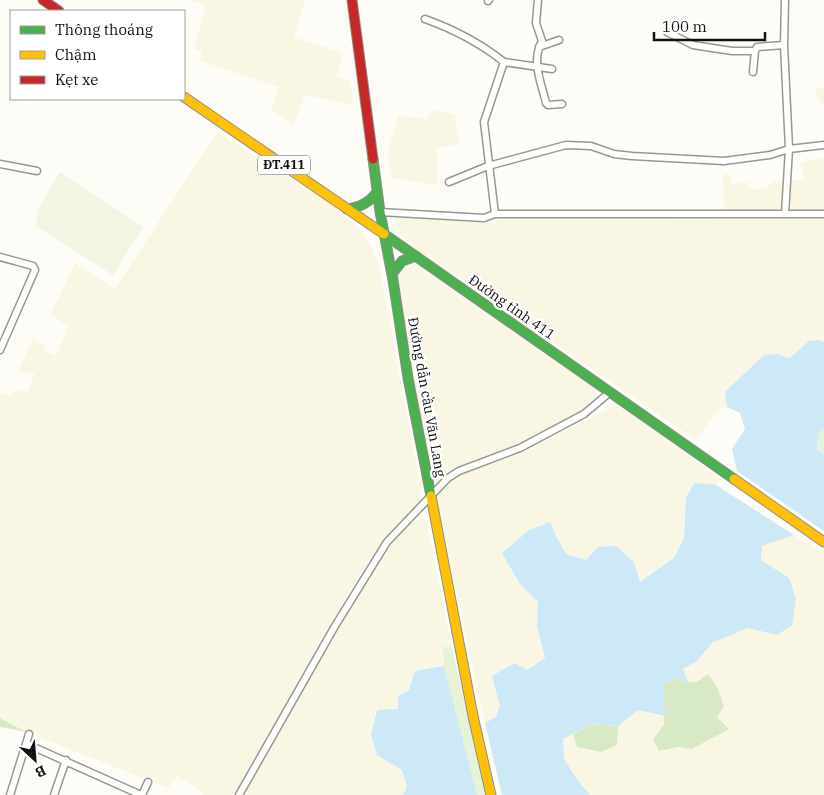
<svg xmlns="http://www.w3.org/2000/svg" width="824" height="795" font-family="'IBM Plex Serif',serif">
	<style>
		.farmland { fill: #f9f7e4 }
		.green { fill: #e7f3d7 }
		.forest { fill: #d8eac5 }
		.pitch { fill: #f0f6e1 }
		.water { fill: #cde8f7 }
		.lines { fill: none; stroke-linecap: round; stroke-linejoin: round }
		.street-casing { stroke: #979795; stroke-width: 9 }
		.fast-casing { stroke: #8e8d8b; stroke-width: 11 }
		.slow-casing { stroke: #8e8d8b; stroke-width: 11 }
		.jam-casing { stroke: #8e8d8b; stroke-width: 11 }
		.street { stroke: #fffffe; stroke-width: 6 }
		.fast { stroke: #4caf50; stroke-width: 9 }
		.slow { stroke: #ffc107; stroke-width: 9 }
		.jam { stroke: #c62828; stroke-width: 9 }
		.labels { text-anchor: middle; stroke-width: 5; stroke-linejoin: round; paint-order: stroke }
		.shield { fill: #fff; stroke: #585858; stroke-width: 1 }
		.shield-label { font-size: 12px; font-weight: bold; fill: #111 }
		.street-label { font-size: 14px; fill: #111; stroke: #fff }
	</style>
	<rect width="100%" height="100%" fill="#fdfcf7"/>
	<path class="farmland" d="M189 0H305L294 37 343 53 336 77 350 80 353 105 305 95 294 125 271 109 279 87 200 61 202 52 194 49 206 6Z
		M824 86V108L814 91Z
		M430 110 455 114 459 144 437 148 438 185 391 178 388 152 398 115 427 119Z
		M217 132 332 205 357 227 372 248 379 265 421 490V499L415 508 383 542 358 576 234 795H203L204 792 177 776 168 788 26 732 0 718V392L11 395 13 390 27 392 35 374 18 371 33 339 46 347 44 351 56 356 68 326 50 315 75 263 115 289Z
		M824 158V210H787L788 180H805L800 163Z
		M723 174H730L732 184 748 182 749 190 765 188 774 182 784 181 783 211H724Z
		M396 217 492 223 502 217 824 219V342L819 340 809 341 790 358 777 354 725 392 727 407 716 412 696 440 415 249 403 237 394 222Z
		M407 262 414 263 598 391 584 411 506 451 480 458 447 473 438 483 432 484 396 283 397 271Z
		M614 406 625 409 719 478 716 485 695 483 686 497 684 538 674 559 640 582 634 562 598 547 586 561 566 554 556 536 520 584 538 602 537 626 545 658 527 670 500 706 496 717 485 723 436 501 439 491 456 477 482 466 521 454Z
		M423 518 426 519 452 647H443L444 666 415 672 409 690 398 710H376L371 734 377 755 402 770 407 787 403 795H242L363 579 407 525Z
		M794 535 824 554V795H590L579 782 564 759 563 739 573 733 577 747 601 752 617 745 618 726 638 710 665 716 664 724 653 740 659 751 678 747 692 749 729 728 717 717 708 674 697 682H688L683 669 697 661 712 643 748 628 776 635 761 560 762 546Z"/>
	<path class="green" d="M824 429V454L817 450 818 434Z
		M443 647H452L486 795H477L444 666Z"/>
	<path class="forest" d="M708 674 717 687 724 706 717 717 729 729 692 749 678 747 659 751 653 740 664 724V685L680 678 684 682H697Z
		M0 718 26 732 0 727Z
		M591 724 618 726 617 745 601 752 577 747 573 734Z"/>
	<path class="pitch" d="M60 172 143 227 113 275 36 226 38 210Z"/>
	<path class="water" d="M819 340 824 342V429L818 434 817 450 824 454V531L737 471 732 449 745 429 740 413 727 407 725 392 764 355 777 354 790 358 809 341Z
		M695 483 716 485 794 535 762 546 761 560 789 578 796 599 792 626 776 635 748 628 712 643 697 661 683 669 688 682H684L679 678 664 685 665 716 638 710 618 726 591 724 563 739 564 759 579 782 590 795H502L485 723 496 717 500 706 492 676 515 663 527 670 545 658 537 626 538 602 520 584 502 553 528 531 550 522 556 536 566 554 586 560 598 547 616 546 634 562 640 582 674 558 684 538 686 497Z
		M444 666 477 795H403L407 787 402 770 377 755 371 734 377 710 398 709V696L409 690 415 671Z"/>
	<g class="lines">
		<defs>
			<path id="street" d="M538 0 536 23 542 41C531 61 541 82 546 103L548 105 562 104
				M785 0 784 45 789 149 785 214
				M488 1 489 0
				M425 19C453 29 480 43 504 62L484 122 495 214
				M667 32 693 45 732 51H755
				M539 47 559 40
				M504 62 552 69
				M753 72 755 51 757 47 784 45
				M0 164 37 171
				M449 182 488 166 566 145 591 146 614 154 632 156 724 161 770 155 789 149 824 145
				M380 212 484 218 495 214H824
				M0 257 33 266 35 270 0 350
				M27 744 141 795
				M10 795 29 734
				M54 795 66 760
				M142 795 148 782
				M239 795 335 626 387 542 448 478 459 471 520 448 584 414 609 393"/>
			<path id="fast" d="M373 159 380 212 393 280 408 378 431 496
				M347 209C360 207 369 203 377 192
				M384 234 734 479
				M392 274 402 261 416 256"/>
			<path id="slow" d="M184 97 384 234
				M734 479 824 542
				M431 496 473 716 491 795"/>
			<path id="jam" d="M43 0 59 11
				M352 0 373 159"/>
		</defs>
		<use href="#street" class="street-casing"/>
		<use href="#fast" class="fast-casing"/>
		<use href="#slow" class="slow-casing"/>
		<use href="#jam" class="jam-casing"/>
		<use href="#street" class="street"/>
		<use href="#fast" class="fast"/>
		<use href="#slow" class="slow"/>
		<use href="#jam" class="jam"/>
	</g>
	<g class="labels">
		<rect class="shield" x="258" y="155.5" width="52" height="19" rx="4"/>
		<g class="shield-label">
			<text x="284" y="169">ĐT.411</text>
		</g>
		<g class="street-label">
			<text transform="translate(512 307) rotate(35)" y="5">Đường tỉnh 411</text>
			<text transform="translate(427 397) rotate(80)" y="5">Đường dẫn cầu Văn Lang</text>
		</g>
	</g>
	<rect x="10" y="10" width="175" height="90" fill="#ffffff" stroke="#a0a0a0"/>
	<rect x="20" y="26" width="25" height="8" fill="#4caf50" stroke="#a0a0a0"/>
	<text x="55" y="35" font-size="15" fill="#111111">Thông thoáng</text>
	<rect x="20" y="51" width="25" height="8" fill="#ffc107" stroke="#a0a0a0"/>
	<text x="55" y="60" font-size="15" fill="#111111">Chậm</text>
	<rect x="20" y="76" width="25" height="8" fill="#c62828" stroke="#a0a0a0"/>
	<text x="55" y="85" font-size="15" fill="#111111">Kẹt xe</text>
	<g transform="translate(35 760) rotate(154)" stroke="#ffffff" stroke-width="4" paint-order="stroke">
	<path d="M0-4L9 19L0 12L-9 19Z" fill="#111111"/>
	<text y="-8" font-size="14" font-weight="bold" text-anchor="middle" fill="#111111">B</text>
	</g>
	<path d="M654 32v8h111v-8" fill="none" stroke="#111111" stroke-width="2.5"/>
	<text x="662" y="32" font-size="15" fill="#111111" stroke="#ffffff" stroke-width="4" paint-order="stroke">100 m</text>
</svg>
